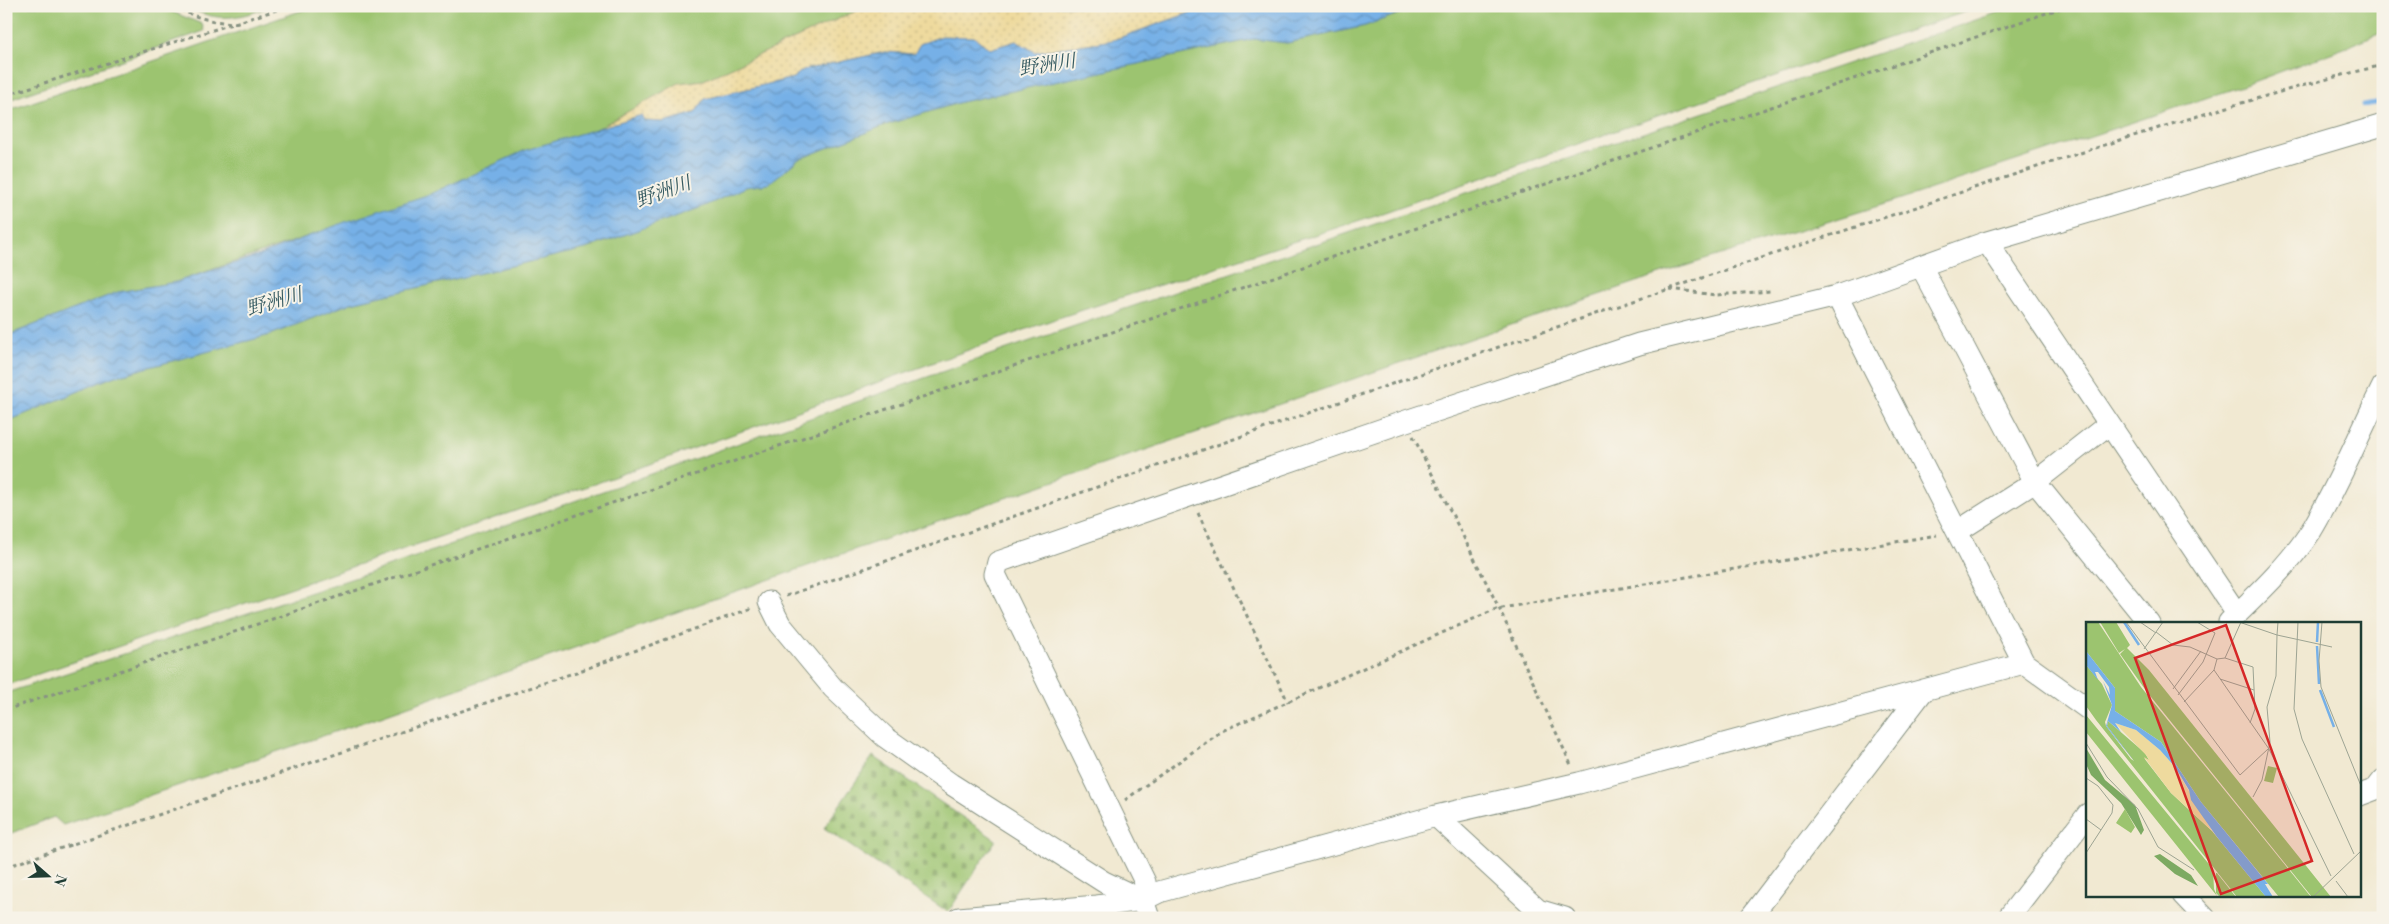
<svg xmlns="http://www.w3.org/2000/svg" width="2389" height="924" font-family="'Libre Bodoni','Noto Serif JP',serif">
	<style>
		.grass { fill: #9cc46f; stroke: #5e8052 }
		.sand { fill: url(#sand-dots); stroke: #868c69 }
		.cemetery { fill: url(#cemetery-stones); stroke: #5e8052 }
		.water { fill: url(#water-waves); stroke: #4a768e }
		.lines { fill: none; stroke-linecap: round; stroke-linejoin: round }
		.stream { stroke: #76b0e7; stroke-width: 5 }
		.street-casing { stroke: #889383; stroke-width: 23 }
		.path { stroke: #889383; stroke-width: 3; stroke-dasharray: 4 4; stroke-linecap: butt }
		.street { stroke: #fff; stroke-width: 21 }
		.labels { text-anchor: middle; stroke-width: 4; stroke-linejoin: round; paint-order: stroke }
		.water-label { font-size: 19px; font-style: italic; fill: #355a61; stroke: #f7f3e8 }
		.inset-river { fill: none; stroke: #76b0e7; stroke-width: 2.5 }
		.inset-road { fill: none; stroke: #9da493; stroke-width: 1 }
		.view { fill: #d62828; fill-opacity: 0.15; stroke: #d62828; stroke-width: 2.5 }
		.inset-edge { fill: none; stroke: #1f3d34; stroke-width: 2.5 }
	</style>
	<defs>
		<pattern id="sand-dots" width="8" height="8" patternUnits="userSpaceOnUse" patternTransform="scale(1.25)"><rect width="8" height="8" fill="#eeda9e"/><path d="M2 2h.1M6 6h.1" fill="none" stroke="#ccbc89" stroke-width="1.8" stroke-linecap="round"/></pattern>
		<pattern id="cemetery-stones" width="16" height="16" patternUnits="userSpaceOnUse" patternTransform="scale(1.25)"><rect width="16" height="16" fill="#9cc46f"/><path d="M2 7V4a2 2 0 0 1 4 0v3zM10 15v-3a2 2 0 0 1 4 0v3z" fill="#7fa05c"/></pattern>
		<pattern id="water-waves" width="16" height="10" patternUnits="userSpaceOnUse" patternTransform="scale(1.25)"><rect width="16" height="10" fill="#76b0e7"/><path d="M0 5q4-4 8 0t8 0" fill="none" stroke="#6090bc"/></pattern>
	</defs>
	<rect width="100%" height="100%" fill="#f7f3e8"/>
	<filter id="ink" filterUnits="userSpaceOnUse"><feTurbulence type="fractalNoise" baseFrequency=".02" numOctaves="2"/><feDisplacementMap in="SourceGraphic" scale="10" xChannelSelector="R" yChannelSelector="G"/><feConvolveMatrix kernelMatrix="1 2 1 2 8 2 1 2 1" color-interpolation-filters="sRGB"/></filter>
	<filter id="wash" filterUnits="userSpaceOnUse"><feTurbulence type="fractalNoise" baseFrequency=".0096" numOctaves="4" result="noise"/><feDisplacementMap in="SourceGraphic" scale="20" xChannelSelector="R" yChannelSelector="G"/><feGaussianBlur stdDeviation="1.12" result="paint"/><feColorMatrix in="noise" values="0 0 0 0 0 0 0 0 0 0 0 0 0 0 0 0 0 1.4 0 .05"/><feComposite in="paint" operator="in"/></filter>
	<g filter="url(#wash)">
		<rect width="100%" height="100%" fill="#f1e9d2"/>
		<path class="grass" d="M6 6H158L202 24 204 31 6 101Z
			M186 6H272C239 18 218 24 186 6Z
			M315 6H867L704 80 679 83 597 129 526 150 430 194 176 282 118 292 6 336V111Z
			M1420 6H1983L1686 106 1382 213 1055 319 597 483 6 685V422L112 377 270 335 351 303 585 249 705 206 745 187 768 184 799 159 885 125 961 102 1254 39 1287 43 1365 26Z
			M2017 6H2383V31L2347 47 2242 86 1901 199 1666 272 859 548 375 718 63 825 54 817 6 835V693L381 569 1007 349Z"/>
		<path class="sand" d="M867 6H1227L1218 10 1195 11 1113 40 1035 52 1016 41 990 49 974 37 914 54 885 52 803 70 793 78 705 99 695 113 664 122 643 121 642 115 597 129 679 83 704 80Z"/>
		<path class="cemetery" d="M873 756 996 840 948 912 824 828Z"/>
		<path class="water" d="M1227 6H1420L1365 26 1287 43 1254 39 961 102 885 125 799 159 768 184 745 187 705 206 585 249 351 303 270 335 112 377 6 422V336L118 292 176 282 260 255 345 222 430 194 526 150 642 115 644 121 664 122 695 113 705 99 793 78 803 70 885 52 914 54 920 44 942 36 974 37 990 49 1016 41 1035 52 1113 40 1195 11 1218 10Z"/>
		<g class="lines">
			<path class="stream" d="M2363 105 2383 102"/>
		</g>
	</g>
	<g filter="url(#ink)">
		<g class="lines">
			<defs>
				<path id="street" d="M1987 242 2237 614
					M1921 266 2035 482 2149 623
					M1837 296 2024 663 2088 709
					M1958 531 2035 482 2109 424
					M769 602 780 624 833 688 885 737 951 784 1104 882 1144 901
					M2229 622C2257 595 2289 565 2311 531 2339 485 2359 434 2383 386
					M2360 795 2376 789 2383 780
					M1436 816 1538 910 1565 918
					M2183 895 2205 918
					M959 918 1097 906 1143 900 1159 892 1436 816 1579 783 2024 663
					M1149 918 1143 900 1145 882 995 574 998 562 1406 421 1639 344 1837 296 1987 242 2383 125
					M1750 918 1924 690
					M2008 918 2088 814"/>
			</defs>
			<use href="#street" class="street-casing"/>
			<path class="path" d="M173 6C196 18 211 22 237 23
				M6 95 289 6
				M1670 289 1716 295 1771 291
				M1413 436 1499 608 1572 767
				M1198 513 1288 702
				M786 596C1148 470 1509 340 1874 221 2042 166 2210 107 2383 65
				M6 710 2067 6
				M1125 800 1222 731 1496 609 1937 535
				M6 867 585 669 752 608"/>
			<use href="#street" class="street"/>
		</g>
	</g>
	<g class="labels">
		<g class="water-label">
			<text transform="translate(1047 64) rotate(-9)" y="7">野洲川</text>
			<text transform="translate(663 191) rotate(-20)" y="7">野洲川</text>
			<text transform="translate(274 301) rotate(-16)" y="7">野洲川</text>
		</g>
	</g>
	<g transform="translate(2086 622)">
		<rect width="275" height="275" fill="#f1e9d2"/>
		<path d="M0 0H12L55 65 225 275H193L115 180 75 120 29 89V66L0 29ZM14 0H30L44 23 41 26 63 48 245 275H226L61 70 34 32 39 27 33 31ZM0 43 16 62 26 83 19 100 20 104 45 137 48 139 21 104 22 99 59 131 64 140 58 136 85 171 126 209 180 275H151L10 98 0 84ZM0 93 127 247 128 267 131 274 0 110ZM130 251H131L150 275H134L130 271Z" fill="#9cc46f"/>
		<path d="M0 126 19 158 49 183 58 208 55 213 35 181 5 153 0 142ZM74 232 105 253 112 264 89 252 68 234Z" fill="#7daa62"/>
		<path d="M29 101 50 108 74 128 89 145 126 209 85 171 58 135 63 138 60 133Z" fill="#eeda9e"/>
		<path d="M182 144 191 146 187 161 178 159ZM39 187 49 205 45 211 30 201Z" fill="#9cc46f"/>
		<path d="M0 29 29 66V89L75 120 115 180 182 262H179L187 275H180L131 215 105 178 103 168 89 145 74 128 50 108 29 101 35 110 22 99 21 104 49 140 27 113 20 104 26 83 17 59 24 73 23 65 12 50H9L12 58 0 43Z" fill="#76b0e7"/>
		<path class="inset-river" d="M38 0 53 23M231 20 232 0M231 24 233 62M234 68 248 105"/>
		<path class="inset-road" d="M40 0 154 153 182 127M54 0 70 11M153 0 191 13 192 0M212 0 208 87 216 117 268 232M236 0 233 39 235 65 275 164M70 10 87 23 104 25 131 37 139 36 167 45 169 87 164 101M58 27 77 0M139 36 155 0M128 48 183 127 245 254M134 57 168 68M87 67 115 29M92 73 117 40 129 11 111 0M98 80 128 48 131 37M0 121 21 155 52 187 72 225 108 248M0 156 12 164 27 183 26 191 0 231M167 175 176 158 184 120 181 85 190 54 191 13 246 25M0 197 15 208M250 259 262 275M227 275 275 229"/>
		<path class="view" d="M140 3 226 239 135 272 49 36Z"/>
		<rect width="275" height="275" class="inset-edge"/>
	</g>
	<rect width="2389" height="924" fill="none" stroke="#f7f3e8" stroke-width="25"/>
	<g transform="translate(48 876) rotate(110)" stroke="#f7f3e8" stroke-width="4" paint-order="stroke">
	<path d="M0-4L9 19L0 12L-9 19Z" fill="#1f3d34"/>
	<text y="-8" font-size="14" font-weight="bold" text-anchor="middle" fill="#1f3d34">N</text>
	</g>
</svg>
